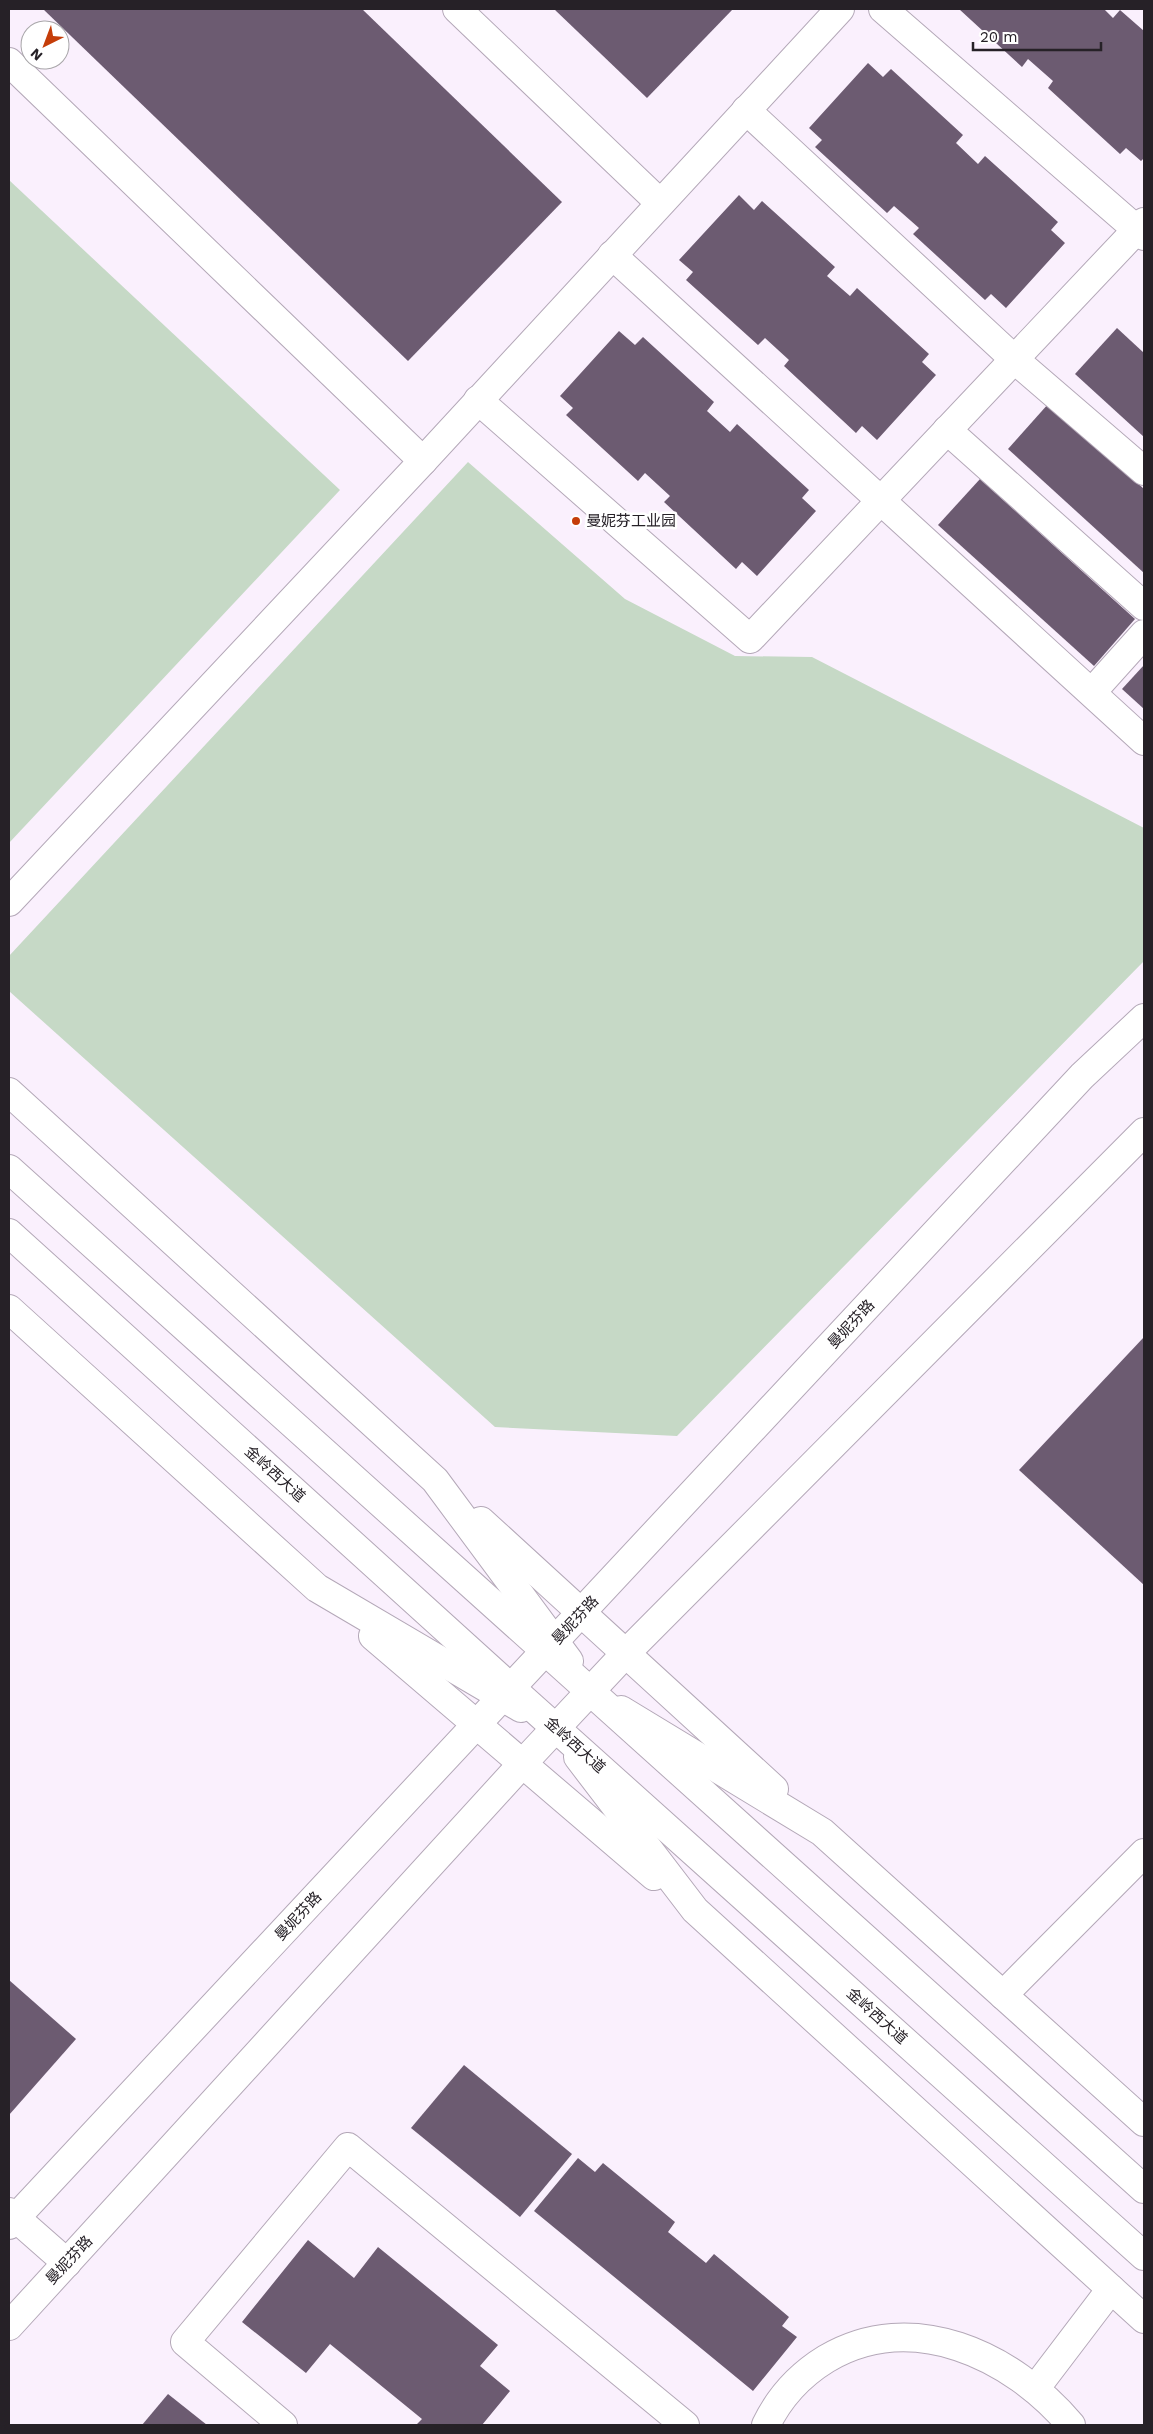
<svg xmlns="http://www.w3.org/2000/svg" width="1153" height="2434" viewBox="0 0 1153 2434" font-family="'Work Sans','Noto Sans SC',sans-serif">
  <rect width="100%" height="100%" fill="#faf0fd"/>
  <g fill="#c6d9c6">
    <path d="M 9,180 L 340,490 L 9,843 Z"/>
    <path d="M 468,462 L 625,599 L 735,656 L 812,657 L 1144,828 L 1144,961 L 677,1436 L 495,1427 L 9,991 L 9,956 Z"/>
  </g>
  <g fill="#6c5b71">
    <path d="M 43,9 L 362,9 L 562,202 L 408,361 Z"/>
    <path d="M 554,9 L 733,9 L 647,98 Z"/>
    <path d="M 959,9 L 1104,9 L 1113,18 L 1120,10 L 1144,31 L 1144,158 L 1141,161 L 1126,148 L 1120,154 L 1048,88 L 1053,81 L 1028,59 L 1022,67 Z"/>
    <path d="M 868,63 L 883,77 L 891,69 L 963,135 L 956,143 L 978,164 L 985,156 L 1058,222 L 1051,230 L 1065,243 L 1006,308 L 991,294 L 985,300 L 913,234 L 919,228 L 894,206 L 887,213 L 815,147 L 822,140 L 809,128 Z"/>
    <path d="M 739,195 L 754,210 L 762,201 L 835,267 L 827,276 L 850,296 L 857,288 L 929,354 L 922,362 L 936,375 L 877,440 L 862,426 L 856,433 L 784,366 L 789,360 L 765,338 L 758,345 L 686,280 L 693,272 L 679,260 Z"/>
    <path d="M 1117,328 L 1144,353 L 1144,437 L 1075,374 Z"/>
    <path d="M 619,331 L 635,345 L 643,337 L 714,402 L 707,411 L 730,432 L 737,424 L 809,490 L 802,498 L 816,511 L 757,576 L 742,562 L 736,569 L 664,502 L 670,496 L 645,473 L 638,481 L 566,415 L 573,408 L 560,396 Z"/>
    <path d="M 1049,403 L 1144,489 L 1144,573 L 1008,449 Z"/>
    <path d="M 980,479 L 1135,619 L 1094,666 L 938,525 Z"/>
    <path d="M 1144,665 L 1144,709 L 1122,689 Z"/>
    <path d="M 1144,1337 L 1144,1585 L 1019,1470 Z"/>
    <path d="M 9,1980 L 76,2039 L 9,2115 Z"/>
    <path d="M 464,2065 L 572,2154 L 520,2217 L 411,2128 Z"/>
    <path d="M 578,2158 L 595,2172 L 603,2163 L 675,2222 L 668,2232 L 706,2263 L 714,2254 L 789,2317 L 782,2326 L 797,2337 L 753,2391 L 534,2211 Z"/>
    <path d="M 308,2240 L 354,2278 L 378,2247 L 498,2345 L 480,2366 L 510,2391 L 482,2425 L 416,2425 L 422,2419 L 330,2344 L 306,2373 L 242,2322 Z"/>
    <path d="M 168,2394 L 207,2425 L 142,2425 Z"/>
  </g>
  <g fill="none" stroke-linecap="round" stroke-linejoin="round">
    <g stroke="#b4a8b8" stroke-width="30">
      <g id="minor">
        <path d="M 457,9 L 660,203"/>
        <path d="M 883,9 L 1144,236"/>
        <path d="M 9,62 L 423,461"/>
        <path d="M 746,110 L 1014,359 L 1144,471"/>
        <path d="M 612,255 L 1144,741"/>
        <path d="M 478,400 L 750,639 L 1144,222"/>
        <path d="M 947,430 L 1144,606"/>
        <path d="M 1092,692 L 1144,634"/>
        <path d="M 9,902 L 423,461 L 840,9"/>
        <path d="M 1003,1995 L 1144,1853"/>
        <path d="M 9,2212 L 67,2263"/>
        <path d="M 1035,2389 L 1111,2289"/>
        <path d="M 283,2425 L 185,2342 L 348,2147 L 685,2425"/>
        <path d="M 766,2425 C 779,2398 800,2375 826,2359 C 912,2308 1012,2355 1071,2425"/>
      </g>
    </g>
    <g stroke="#b4a8b8" stroke-width="30">
      <g id="tertiary">
        <path d="M 9,1092 L 435,1480 L 569,1661"/>
        <path d="M 9,1309 L 317,1588 L 521,1708"/>
        <path d="M 481,1521 L 774,1789"/>
        <path d="M 373,1636 L 654,1876"/>
        <path d="M 621,1710 L 822,1832 L 1144,2122"/>
        <path d="M 578,1757 L 695,1910 L 1144,2319"/>
      </g>
    </g>
    <g stroke="#b4a8b8" stroke-width="30">
      <g id="secondary">
        <path d="M 9,2225 L 1082,1076 L 1144,1018"/>
        <path d="M 9,2326 L 523,1763 L 626,1653 L 1144,1132"/>
      </g>
    </g>
    <g stroke="#b4a8b8" stroke-width="30">
      <g id="primary">
        <path d="M 9,1169 L 1144,2189"/>
        <path d="M 9,1233 L 511,1688 L 1144,2256"/>
      </g>
    </g>
    <use href="#minor" stroke="#fff" stroke-width="28"/>
    <use href="#tertiary" stroke="#fff" stroke-width="28"/>
    <use href="#secondary" stroke="#fff" stroke-width="28"/>
    <use href="#primary" stroke="#fff" stroke-width="28"/>
  </g>
  <circle fill="#c53d09" stroke="#fff" stroke-width="2" cx="576" cy="521" r="5"/>
  <g text-anchor="middle" stroke-width="5" stroke-linejoin="round" paint-order="stroke">
    <g font-size="15" fill="#262127" stroke="#fff" text-anchor="start">
      <text x="586" y="526">曼妮芬工业园</text>
    </g>
    <g font-size="15" fill="#262127" stroke="#fff">
      <text transform="translate(851 1324) rotate(-47)" y="5">曼妮芬路</text>
      <text transform="translate(275 1474) rotate(42)" y="5">金岭西大道</text>
      <text transform="translate(575 1620) rotate(-47)" y="5">曼妮芬路</text>
      <text transform="translate(575 1745) rotate(42)" y="5">金岭西大道</text>
      <text transform="translate(298 1916) rotate(-47)" y="5">曼妮芬路</text>
      <text transform="translate(877 2016) rotate(42)" y="5">金岭西大道</text>
      <text transform="translate(69 2260) rotate(-47)" y="5">曼妮芬路</text>
    </g>
  </g>
  <rect width="1153" height="2434" fill="none" stroke="#262127" stroke-width="20"/>
  <g transform="translate(45 45) rotate(222)"><circle r="24" fill="#ffffff" stroke="#a8a6a9"/>
  <path d="M0-4L9 19L0 12L-9 19Z" fill="#c53d09"/>
  <text y="-8" font-size="14" font-weight="bold" text-anchor="middle" fill="#262127">N</text>
  </g>
  <path d="M973 42v8h128v-8" fill="none" stroke="#262127" stroke-width="2.5"/>
  <text x="980" y="42" font-size="15" fill="#262127" stroke="#ffffff" stroke-width="4" paint-order="stroke">20 m</text>
</svg>
